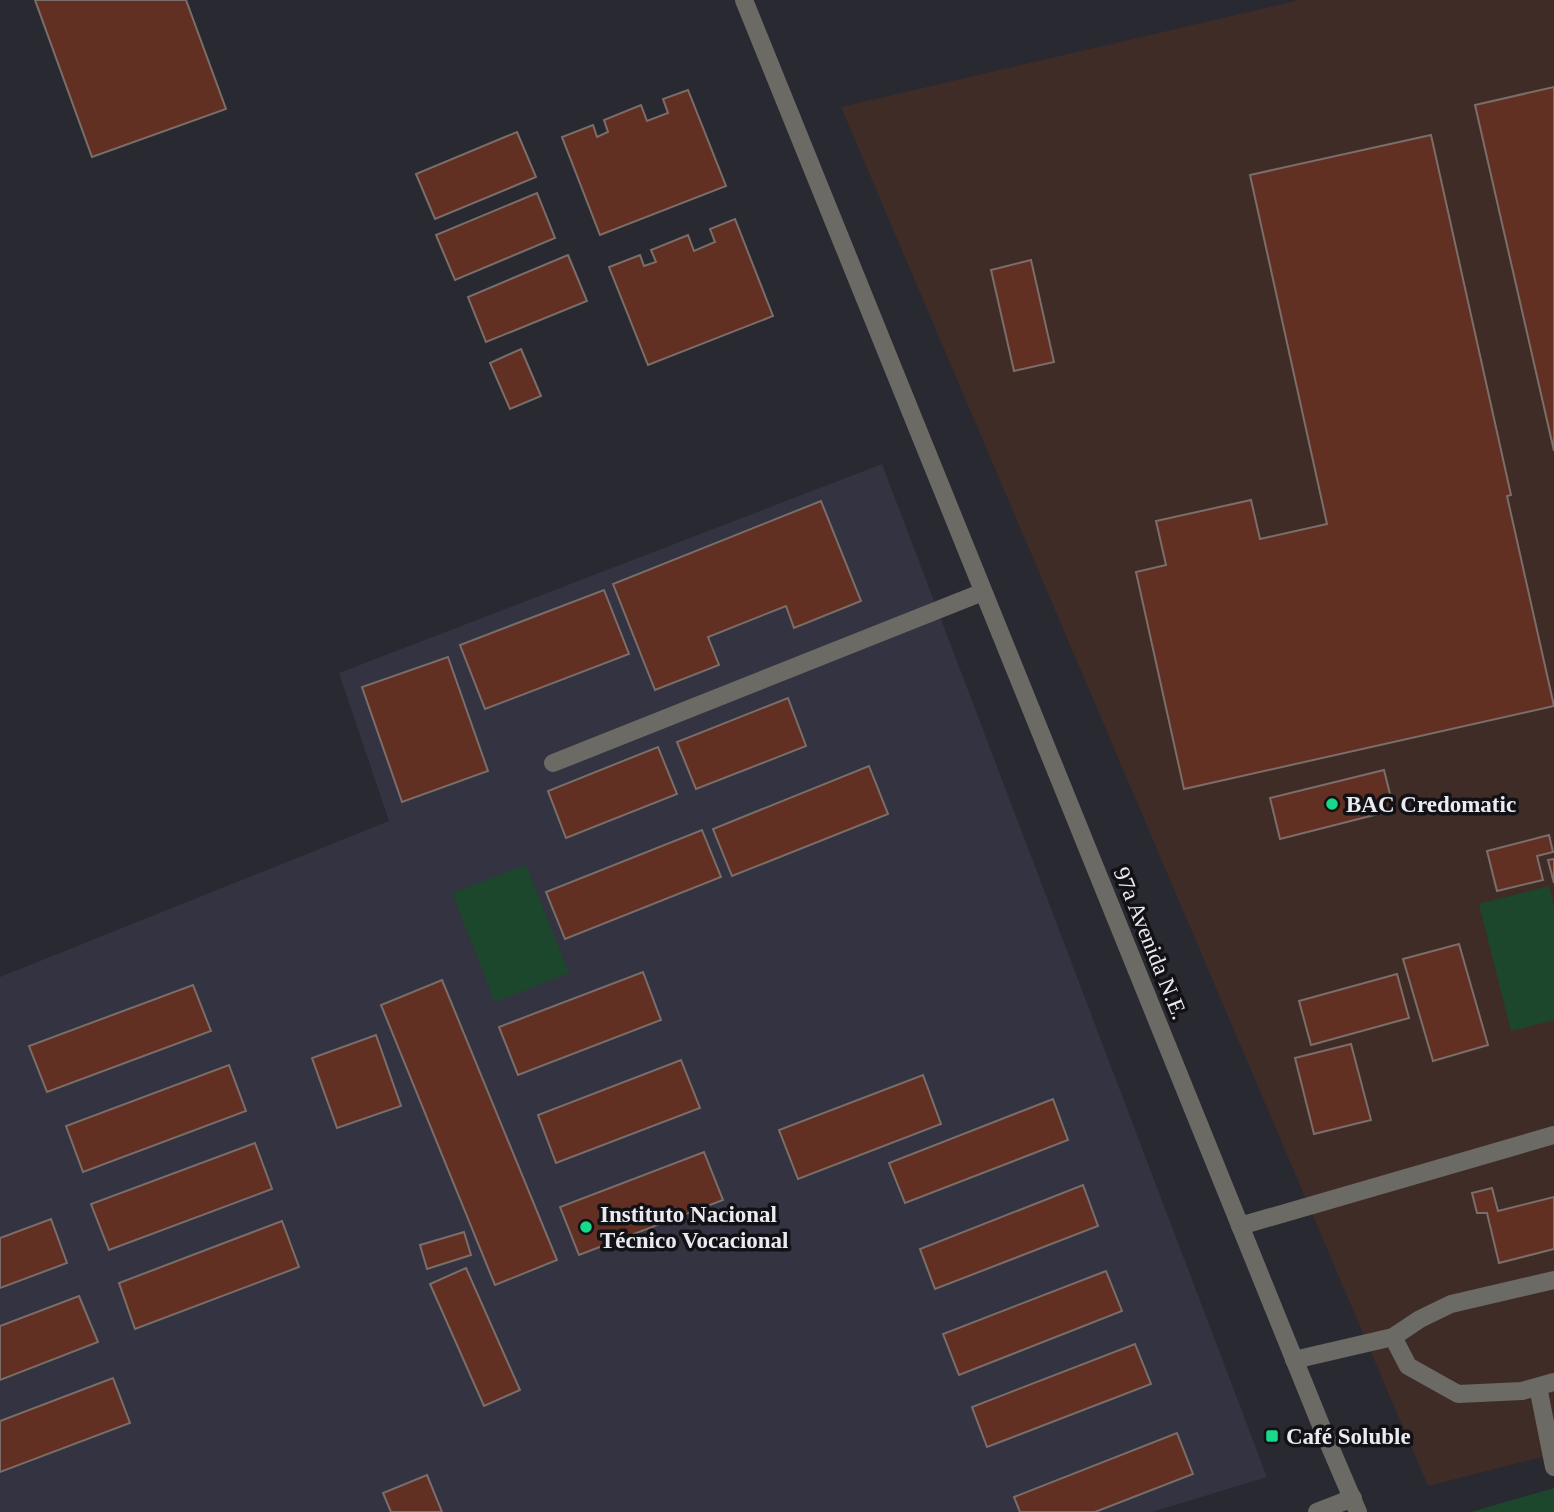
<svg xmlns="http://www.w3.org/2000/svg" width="1554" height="1512" viewBox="0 0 1554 1512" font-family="Georgia,serif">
  <rect width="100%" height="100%" fill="#292932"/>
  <path fill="#3f2c27" d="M 1300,0 L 1554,0 L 1554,1454 L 1428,1486 L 841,107 Z"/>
  <path fill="#333342" d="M 882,464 L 1267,1477 L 1152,1512 L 0,1512 L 0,977 L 389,821 L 339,673 Z"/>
  <g fill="#1d472d">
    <path d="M 526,865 L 569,973 L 495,1002 L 452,893 Z"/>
    <path d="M 1549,886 L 1554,907 L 1554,1020 L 1511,1031 L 1479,904 Z"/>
    <path d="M 1554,1488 L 1554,1512 L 1471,1512 Z"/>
  </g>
  <g fill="#613022" stroke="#7b6e6a" stroke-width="2">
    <path d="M 35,0 L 186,0 L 226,109 L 92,157 Z"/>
    <path d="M 1554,87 L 1554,451 L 1475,105 Z"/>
    <path d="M 688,90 L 726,186 L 600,235 L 562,137 L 593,125 L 597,137 L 608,132 L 604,120 L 641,105 L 647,121 L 668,113 L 663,99 Z"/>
    <path d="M 517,132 L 536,177 L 435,219 L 416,174 Z"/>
    <path d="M 1431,135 L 1511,495 L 1507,496 L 1554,706 L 1184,789 L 1136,572 L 1166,565 L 1156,521 L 1251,500 L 1260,539 L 1327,524 L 1250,175 Z"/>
    <path d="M 537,193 L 555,238 L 455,280 L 436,235 Z"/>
    <path d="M 735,219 L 773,316 L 648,365 L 609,267 L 640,255 L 644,266 L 656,262 L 651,250 L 688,235 L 694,251 L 715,242 L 710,229 Z"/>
    <path d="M 568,255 L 587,301 L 486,342 L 468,297 Z"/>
    <path d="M 1031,260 L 1054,362 L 1014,371 L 991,270 Z"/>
    <path d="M 521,349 L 541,396 L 510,409 L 490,363 Z"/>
    <path d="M 821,501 L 861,601 L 794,628 L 786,606 L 708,637 L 719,665 L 655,690 L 613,584 Z"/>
    <path d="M 604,590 L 629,654 L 485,709 L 460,645 Z"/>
    <path d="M 448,657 L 488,771 L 402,802 L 362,687 Z"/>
    <path d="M 788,698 L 806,746 L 696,789 L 677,742 Z"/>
    <path d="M 658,747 L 677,794 L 566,838 L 548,791 Z"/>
    <path d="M 869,766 L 888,814 L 732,876 L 713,829 Z"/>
    <path d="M 1384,770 L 1394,810 L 1280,839 L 1270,798 Z"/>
    <path d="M 702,830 L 721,877 L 565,939 L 546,892 Z"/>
    <path d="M 1549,835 L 1553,852 L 1537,856 L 1543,880 L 1497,891 L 1487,851 Z"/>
    <path d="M 1554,859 L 1554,883 L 1548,860 Z"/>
    <path d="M 1459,944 L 1488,1045 L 1433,1061 L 1403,959 Z"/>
    <path d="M 643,972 L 661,1020 L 518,1075 L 499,1027 Z"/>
    <path d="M 1397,974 L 1409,1018 L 1311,1045 L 1299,1001 Z"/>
    <path d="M 442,980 L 557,1260 L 495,1285 L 381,1005 Z"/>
    <path d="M 193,985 L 211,1031 L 47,1092 L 29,1046 Z"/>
    <path d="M 376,1035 L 401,1106 L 337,1128 L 312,1058 Z"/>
    <path d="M 1351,1044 L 1371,1120 L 1314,1134 L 1295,1058 Z"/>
    <path d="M 681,1060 L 700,1108 L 556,1163 L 538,1115 Z"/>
    <path d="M 229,1065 L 246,1111 L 83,1172 L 66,1126 Z"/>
    <path d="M 923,1075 L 941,1124 L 798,1179 L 779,1130 Z"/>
    <path d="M 1053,1099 L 1068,1140 L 905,1203 L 889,1163 Z"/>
    <path d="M 255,1143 L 272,1189 L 109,1250 L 91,1204 Z"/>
    <path d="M 704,1152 L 723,1200 L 579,1255 L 560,1207 Z"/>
    <path d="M 1083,1185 L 1098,1226 L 935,1289 L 920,1249 Z"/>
    <path d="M 1492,1188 L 1498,1211 L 1554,1197 L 1554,1249 L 1499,1263 L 1487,1213 L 1477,1213 L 1472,1193 Z"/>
    <path d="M 51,1219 L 67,1263 L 0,1288 L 0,1238 Z"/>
    <path d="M 282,1221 L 299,1267 L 135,1329 L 119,1283 Z"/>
    <path d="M 464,1232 L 471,1255 L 427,1269 L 420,1245 Z"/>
    <path d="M 466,1268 L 520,1390 L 484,1406 L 430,1284 Z"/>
    <path d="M 1106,1271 L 1122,1311 L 959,1375 L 943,1334 Z"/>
    <path d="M 79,1296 L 98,1342 L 0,1380 L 0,1326 Z"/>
    <path d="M 1135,1344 L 1151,1384 L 987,1447 L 972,1407 Z"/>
    <path d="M 113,1378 L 130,1423 L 0,1472 L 0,1421 Z"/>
    <path d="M 1177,1433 L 1193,1474 L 1095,1512 L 1020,1512 L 1014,1497 Z"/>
    <path d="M 427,1475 L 442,1512 L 391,1512 L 383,1493 Z"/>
  </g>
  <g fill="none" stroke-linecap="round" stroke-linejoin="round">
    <g stroke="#6b6a65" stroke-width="18">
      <path d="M 553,763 L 983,592"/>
      <path d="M 1240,1226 L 1554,1135"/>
      <path d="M 1393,1337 L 1408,1366 L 1458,1394 L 1522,1391 L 1554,1382"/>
      <path d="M 1294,1360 L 1393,1337 L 1420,1319 L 1451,1304 L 1554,1280"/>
      <path d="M 1538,1387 L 1554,1467"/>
      <path d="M 1317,1512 L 1353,1498"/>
    </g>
    <path stroke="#6b6a65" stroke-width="18" d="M 744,0 L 1322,1428 L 1358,1512"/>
  </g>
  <g fill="#17d989" stroke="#121216" stroke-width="2.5">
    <circle cx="1332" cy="804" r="7"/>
    <circle cx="586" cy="1227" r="7"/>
    <rect x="1265" y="1429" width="14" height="14" rx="3.5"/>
  </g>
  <g text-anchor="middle" stroke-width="7" stroke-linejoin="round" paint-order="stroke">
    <g font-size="23" font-weight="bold" fill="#eaeaf1" stroke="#121216" text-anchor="start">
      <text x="1346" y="812">BAC Credomatic</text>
      <text x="600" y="1222">Instituto Nacional<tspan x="600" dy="26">Técnico Vocacional</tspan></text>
      <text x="1286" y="1444">Café Soluble</text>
    </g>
    <g font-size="23" fill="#eaeaf1" stroke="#121216">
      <text transform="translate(1151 943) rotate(68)" y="8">97a Avenida N.E.</text>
    </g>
  </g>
</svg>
